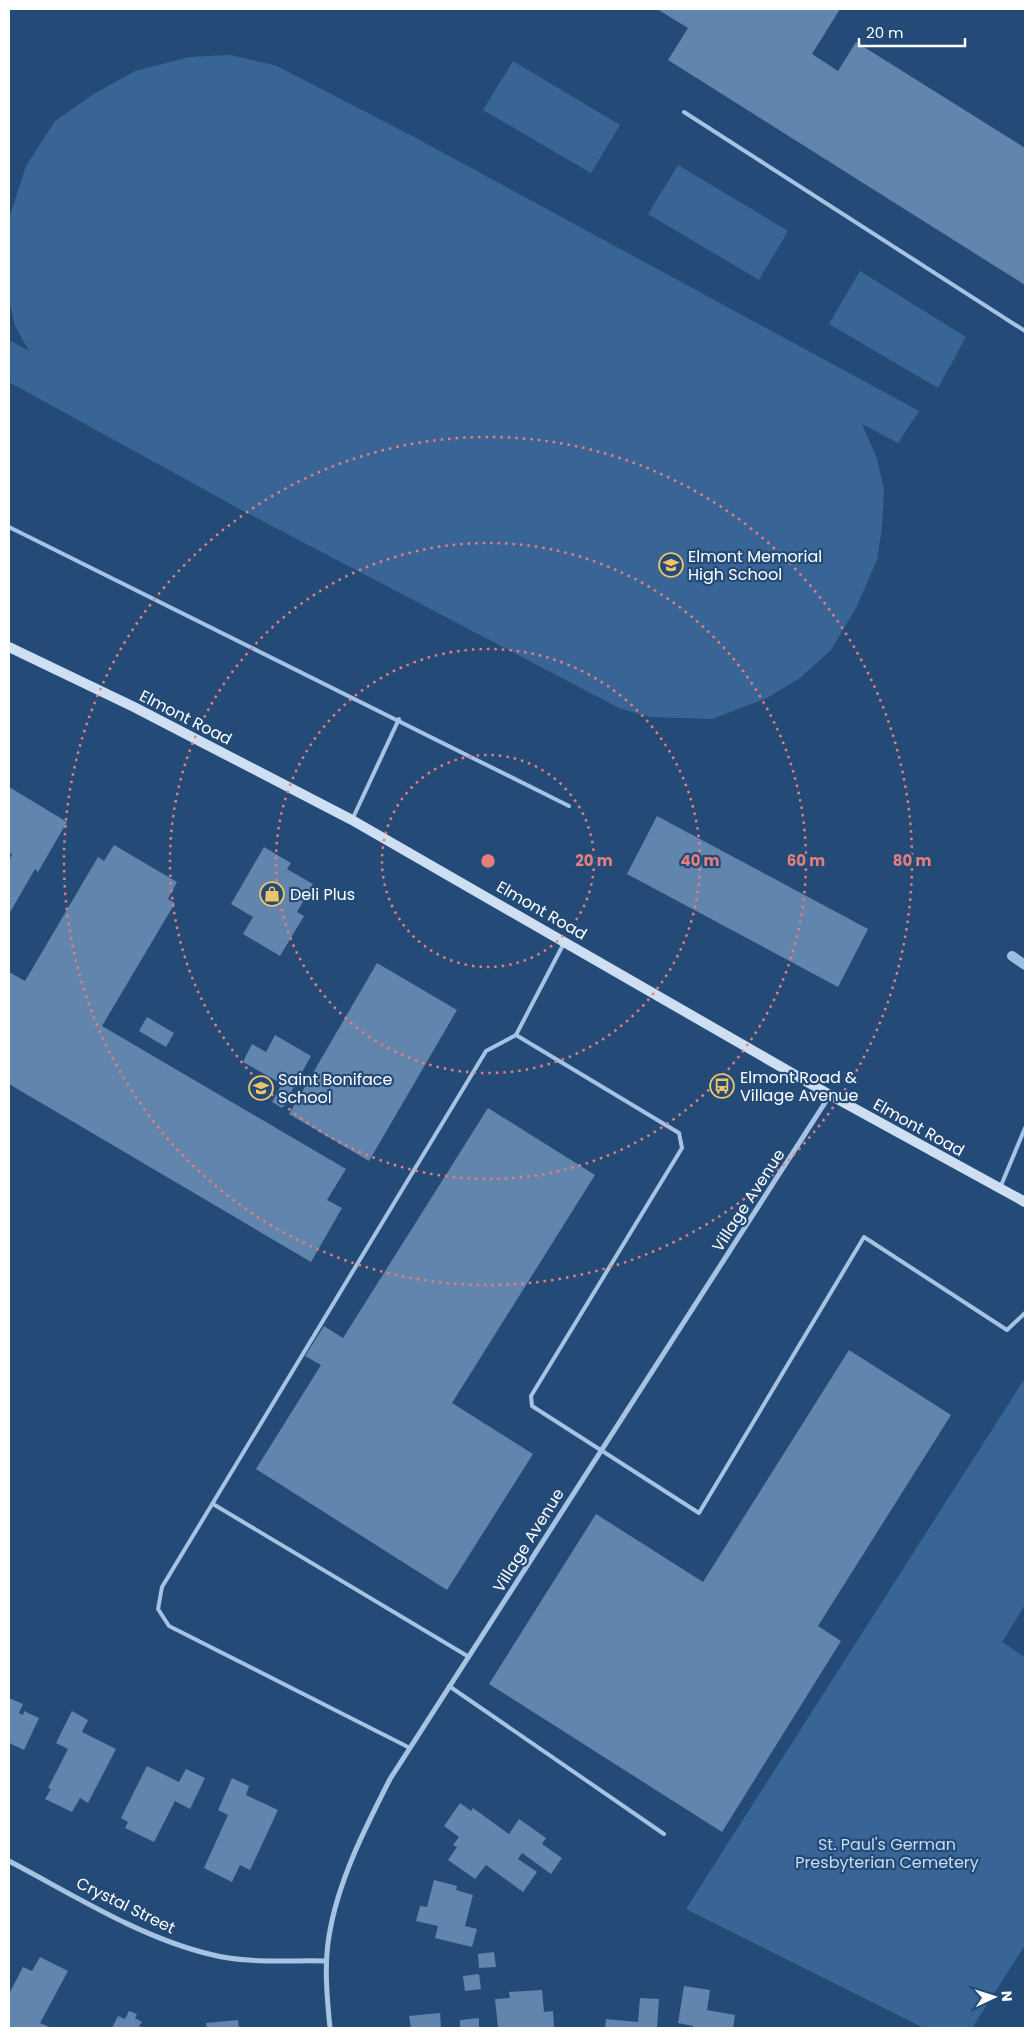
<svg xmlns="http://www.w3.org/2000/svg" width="1034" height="2037" viewBox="0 0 1034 2037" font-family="Poppins,sans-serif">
  <rect width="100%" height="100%" fill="#244b77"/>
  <g fill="#386595">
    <path d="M 230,55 L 277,66 L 414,137 L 919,411 L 898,443 L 862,424 L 876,456 L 884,489 L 882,527 L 877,560 L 856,608 L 831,650 L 800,678 L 767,698 L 712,719 L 651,717 L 621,709 L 236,507 L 9,382 L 9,340 L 29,351 L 15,326 L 9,299 L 10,216 L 26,166 L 55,121 L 94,94 L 135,71 L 189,57 Z"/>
    <path d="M 513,61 L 620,125 L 591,173 L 483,110 Z"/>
    <path d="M 678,165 L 788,231 L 759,280 L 648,214 Z"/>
    <path d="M 860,271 L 966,337 L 938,388 L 829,324 Z"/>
    <path d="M 1025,1378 L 1025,1605 L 1002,1642 L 1025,1657 L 1025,1945 L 972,2028 L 924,2028 L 686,1909 Z"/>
  </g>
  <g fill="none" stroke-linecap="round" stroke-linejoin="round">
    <path stroke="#9abee4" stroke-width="10" d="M 1012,956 L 1025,965"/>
  </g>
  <g fill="#6185ac">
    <path d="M 657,9 L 840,9 L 812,54 L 838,71 L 856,42 L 1025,148 L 1025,285 L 668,60 L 688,28 Z"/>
    <path d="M 9,787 L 67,822 L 38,872 L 35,869 L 9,914 L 9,861 L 12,854 L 9,852 Z"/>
    <path d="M 657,816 L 868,929 L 838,987 L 627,874 Z"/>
    <path d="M 114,845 L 177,882 L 168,899 L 175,903 L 102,1026 L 346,1169 L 327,1200 L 342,1208 L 311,1262 L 9,1084 L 9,972 L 25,981 L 98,857 L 104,861 Z"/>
    <path d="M 264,847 L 291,863 L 287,869 L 313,884 L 297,912 L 304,916 L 280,956 L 243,934 L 253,917 L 231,904 Z"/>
    <path d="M 377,963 L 457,1010 L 369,1161 L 289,1114 Z"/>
    <path d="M 147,1017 L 174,1033 L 166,1047 L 139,1031 Z"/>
    <path d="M 275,1035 L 311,1056 L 282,1108 L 272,1102 L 282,1084 L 243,1062 L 252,1044 L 266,1052 Z"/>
    <path d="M 488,1108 L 595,1175 L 452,1403 L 533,1454 L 447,1590 L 256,1469 L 321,1365 L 305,1356 L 324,1326 L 343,1338 Z"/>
    <path d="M 849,1350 L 951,1415 L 818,1626 L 841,1641 L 722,1832 L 489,1684 L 596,1514 L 703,1582 Z"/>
    <path d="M 9,1698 L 23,1704 L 19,1713 L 23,1715 L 24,1711 L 39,1718 L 24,1750 L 9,1743 Z"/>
    <path d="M 72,1711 L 88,1720 L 82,1732 L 116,1749 L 88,1803 L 80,1798 L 72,1812 L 45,1799 L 51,1789 L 48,1788 L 68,1749 L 56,1743 Z"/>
    <path d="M 147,1766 L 179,1782 L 186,1769 L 205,1778 L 190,1809 L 175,1801 L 154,1842 L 125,1828 L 128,1822 L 121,1818 Z"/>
    <path d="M 232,1778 L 249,1786 L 246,1795 L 278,1810 L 250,1870 L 240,1865 L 232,1882 L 204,1868 L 228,1815 L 218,1810 Z"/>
    <path d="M 460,1803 L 471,1811 L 473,1808 L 509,1834 L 519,1819 L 546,1838 L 542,1844 L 562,1858 L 551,1874 L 522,1853 L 518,1859 L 537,1872 L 523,1892 L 486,1865 L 475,1879 L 448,1860 L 457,1847 L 453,1845 L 459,1837 L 444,1826 Z"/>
    <path d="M 434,1880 L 457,1886 L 456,1890 L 473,1895 L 465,1926 L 477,1929 L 472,1947 L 435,1938 L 438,1926 L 416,1921 L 420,1906 L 427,1907 Z"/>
    <path d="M 494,1952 L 496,1967 L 479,1968 L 478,1954 Z"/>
    <path d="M 40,1957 L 68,1971 L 40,2023 L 52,2028 L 12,2028 L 9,2026 L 9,1994 L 23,1967 L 32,1971 Z"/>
    <path d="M 479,1974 L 481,1989 L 465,1991 L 463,1976 Z"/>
    <path d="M 684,1986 L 710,1990 L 707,2010 L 735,2015 L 733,2028 L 693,2028 L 693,2026 L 678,2023 Z"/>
    <path d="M 542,1990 L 544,2012 L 553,2011 L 554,2028 L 498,2028 L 495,1999 L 510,1998 L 509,1992 Z"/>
    <path d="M 640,1998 L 659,1999 L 657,2028 L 605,2028 L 606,2019 L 638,2022 Z"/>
    <path d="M 129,2011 L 137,2014 L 135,2018 L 142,2022 L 139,2026 L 143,2028 L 112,2028 L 118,2016 L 125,2019 Z"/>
    <path d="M 440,2013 L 441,2028 L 411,2028 L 409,2016 Z"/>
    <path d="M 479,2018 L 479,2028 L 460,2028 L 460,2020 Z"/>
    <path d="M 238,2020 L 239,2028 L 207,2028 L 206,2023 Z"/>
  </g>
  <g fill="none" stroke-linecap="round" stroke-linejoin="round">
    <g stroke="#a6c3e3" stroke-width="4">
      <path d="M 684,112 L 1025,331"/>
      <path d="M 9,527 L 569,806"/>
      <path d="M 352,820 L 399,719"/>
      <path d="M 564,943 L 516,1035 L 679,1133 L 682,1148 L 531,1396 L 532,1406 L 699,1513 L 864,1237 L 1007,1330 L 1025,1313"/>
      <path d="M 1000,1188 L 1025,1128"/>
      <path d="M 213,1504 L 469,1657"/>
      <path d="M 449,1686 L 664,1834"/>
      <path d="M 410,1748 L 169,1626 L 158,1609 L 162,1587 L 486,1051 L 516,1035"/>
    </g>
    <g stroke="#a6c3e3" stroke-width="5">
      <path d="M 9,1861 C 72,1894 139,1937 209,1954 C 246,1964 288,1960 326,1961"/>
      <path d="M 330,2028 C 327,1998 324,1966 329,1936 C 338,1881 365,1828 390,1779 L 830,1095"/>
    </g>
    <path stroke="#cedff3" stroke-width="10" d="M 9,647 L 134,707 L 352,820 L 830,1095 L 1025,1202"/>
  </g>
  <g fill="none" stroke="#e67e7e" stroke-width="2.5" stroke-dasharray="2.5 5">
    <circle cx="488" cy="861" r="106"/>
    <circle cx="488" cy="861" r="212"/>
    <circle cx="488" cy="861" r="318"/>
    <circle cx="488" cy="861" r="424"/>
  </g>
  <defs>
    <g id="school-ring" transform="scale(1.25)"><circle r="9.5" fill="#244b77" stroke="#edc46a" stroke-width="1.5"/><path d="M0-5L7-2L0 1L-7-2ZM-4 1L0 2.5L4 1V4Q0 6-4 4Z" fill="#edc46a"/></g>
    <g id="shop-ring" transform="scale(1.25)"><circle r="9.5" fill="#244b77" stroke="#edc46a" stroke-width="1.5"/><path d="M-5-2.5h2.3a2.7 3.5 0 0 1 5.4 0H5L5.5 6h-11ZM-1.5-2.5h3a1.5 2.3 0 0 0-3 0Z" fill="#edc46a"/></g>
    <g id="bus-ring" transform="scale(1.25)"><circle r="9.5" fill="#244b77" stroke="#edc46a" stroke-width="1.5"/><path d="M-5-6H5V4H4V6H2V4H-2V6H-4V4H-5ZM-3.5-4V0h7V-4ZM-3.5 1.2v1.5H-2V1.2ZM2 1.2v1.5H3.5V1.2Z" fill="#edc46a"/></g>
  </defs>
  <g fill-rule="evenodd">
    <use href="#school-ring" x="671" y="565"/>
    <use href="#shop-ring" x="272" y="894"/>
    <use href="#bus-ring" x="722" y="1086"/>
    <use href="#school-ring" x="261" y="1088"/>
  </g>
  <g text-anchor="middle" stroke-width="4.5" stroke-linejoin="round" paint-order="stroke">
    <g font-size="16" fill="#fff" stroke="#244b77" text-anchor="start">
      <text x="688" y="562">Elmont Memorial<tspan x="688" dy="18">High School</tspan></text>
      <text x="290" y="900">Deli Plus</text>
      <text x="740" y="1083">Elmont Road &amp;<tspan x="740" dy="18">Village Avenue</tspan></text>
      <text x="278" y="1085">Saint Boniface<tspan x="278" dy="18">School</tspan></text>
    </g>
    <g font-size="16" fill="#fff" stroke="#244b77">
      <text transform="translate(186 717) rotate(27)" y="6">Elmont Road</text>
      <text transform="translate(542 910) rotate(30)" y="6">Elmont Road</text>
      <text transform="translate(919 1127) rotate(29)" y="6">Elmont Road</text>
      <text transform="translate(748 1200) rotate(-57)" y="6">Village Avenue</text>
      <text transform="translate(528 1540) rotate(-58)" y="6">Village Avenue</text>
      <text transform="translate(126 1905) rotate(26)" y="6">Crystal Street</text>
    </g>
    <g font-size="16" fill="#c8dcf3" stroke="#244b77">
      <text x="887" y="1850">St. Paul's German<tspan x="887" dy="18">Presbyterian Cemetery</tspan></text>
    </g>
  </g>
  <circle cx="488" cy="861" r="8" fill="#e67e7e" stroke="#244b77" stroke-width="2.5"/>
  <g font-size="15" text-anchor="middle" font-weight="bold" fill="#e67e7e" stroke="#244b77" stroke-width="4.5" stroke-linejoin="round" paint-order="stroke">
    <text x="594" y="866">20 m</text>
    <text x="700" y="866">40 m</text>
    <text x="806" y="866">60 m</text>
    <text x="912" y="866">80 m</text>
  </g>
  <rect width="1034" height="2037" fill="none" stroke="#ffffff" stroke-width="20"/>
  <g transform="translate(994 1997) rotate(86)" stroke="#244b77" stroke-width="4" paint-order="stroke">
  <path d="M0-4L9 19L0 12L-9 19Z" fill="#ffffff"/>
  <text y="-8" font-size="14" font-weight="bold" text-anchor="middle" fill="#ffffff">N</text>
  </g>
  <path d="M859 38v8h106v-8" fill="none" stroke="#ffffff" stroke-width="2.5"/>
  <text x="866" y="38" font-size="15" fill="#ffffff" stroke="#244b77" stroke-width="4" paint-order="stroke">20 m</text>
</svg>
